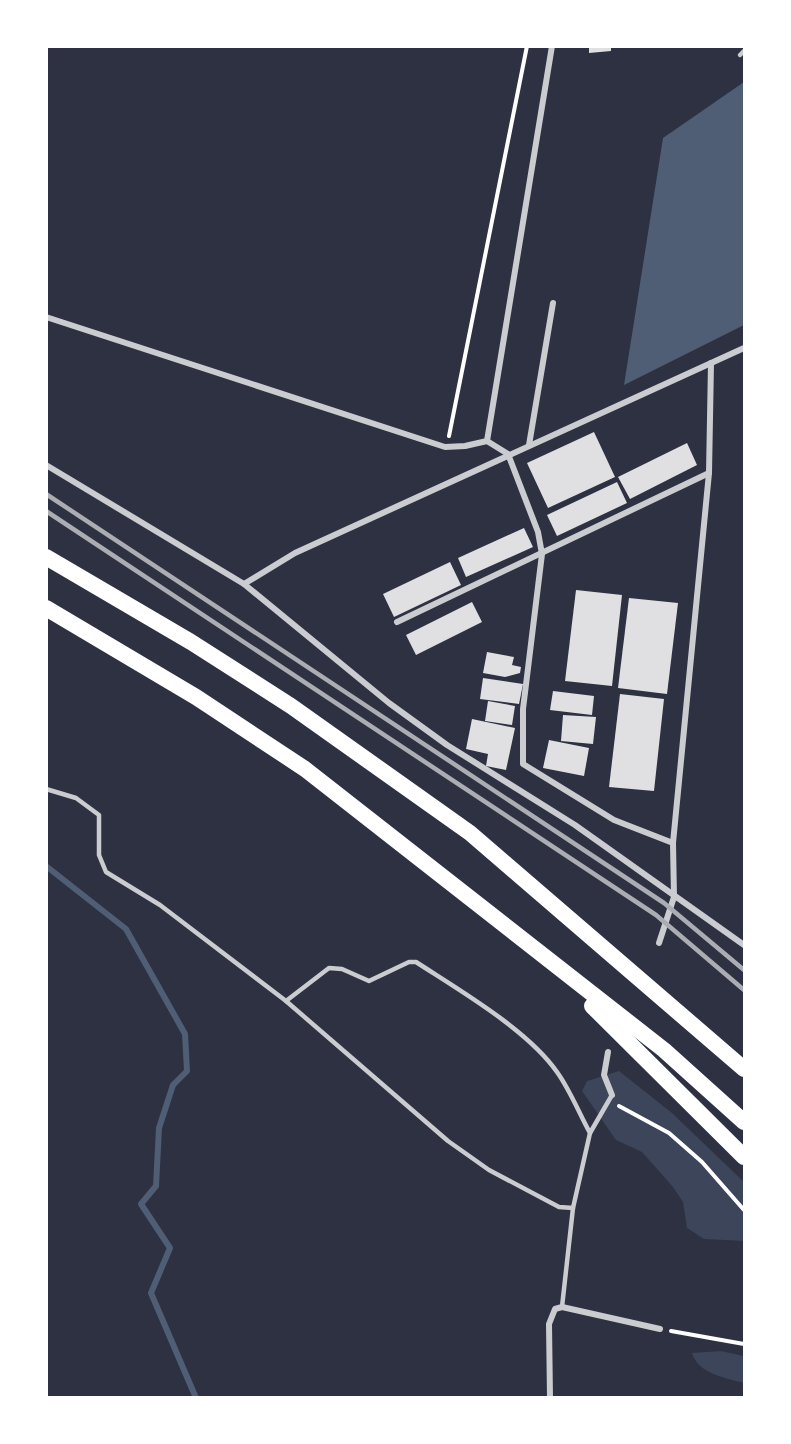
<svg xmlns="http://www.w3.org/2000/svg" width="791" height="1444" viewBox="0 0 791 1444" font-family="'Public Sans',sans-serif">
  <rect width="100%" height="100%" fill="#2d3142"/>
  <g fill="#3c4559">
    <path d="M 619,1071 L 672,1113 L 744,1182 L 744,1241 L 704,1239 L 687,1228 L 683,1202 L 673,1187 L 642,1152 L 616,1140 L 582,1091 L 587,1081 Z"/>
    <path d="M 721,1351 L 744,1356 L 744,1383 C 726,1378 698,1374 692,1353 Z"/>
  </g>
  <path fill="#4f5d75" d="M 744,82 L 744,325 L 624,385 L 663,138 Z"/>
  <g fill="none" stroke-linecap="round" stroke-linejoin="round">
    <path stroke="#4f5d75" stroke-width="6" d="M 46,866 L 126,929 L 185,1034 L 187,1071 L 173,1085 L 159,1128 L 156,1186 L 141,1204 L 170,1248 L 151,1293 L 196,1398"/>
  </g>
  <g fill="#e0e0e3">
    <path d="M 589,46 L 611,46 L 611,51 L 589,53 Z"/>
    <path d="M 594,432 L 615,477 L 548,508 L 527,463 Z"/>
    <path d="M 687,443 L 697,465 L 630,499 L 618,477 Z"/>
    <path d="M 617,482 L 627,503 L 557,536 L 547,515 Z"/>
    <path d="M 524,528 L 533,547 L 466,577 L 458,558 Z"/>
    <path d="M 450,562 L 461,585 L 394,617 L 383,594 Z"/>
    <path d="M 576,590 L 622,595 L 612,686 L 565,681 Z"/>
    <path d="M 629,598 L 678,603 L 667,694 L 618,688 Z"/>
    <path d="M 472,602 L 482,622 L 416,655 L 406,635 Z"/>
    <path d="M 487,652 L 514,657 L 512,665 L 521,667 L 520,673 L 505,677 L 483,673 Z"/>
    <path d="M 483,678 L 523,684 L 519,704 L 480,699 Z"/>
    <path d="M 553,691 L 594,696 L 592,715 L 550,710 Z"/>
    <path d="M 620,694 L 664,699 L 654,791 L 609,787 Z"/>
    <path d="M 488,701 L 515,706 L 512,725 L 485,721 Z"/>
    <path d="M 563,715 L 596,717 L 593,744 L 561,741 Z"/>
    <path d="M 472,719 L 515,728 L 506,770 L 486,766 L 488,754 L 466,749 Z"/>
    <path d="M 549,740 L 589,748 L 584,776 L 543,768 Z"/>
  </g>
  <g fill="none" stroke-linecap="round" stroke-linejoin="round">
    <g stroke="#fff" stroke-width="4">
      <path d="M 449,436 L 527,46"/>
      <path d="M 619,1106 L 669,1133 L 702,1162 L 744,1210"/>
      <path d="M 671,1331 L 744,1344"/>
    </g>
    <g stroke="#caccd0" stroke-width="4.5">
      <path d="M 740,55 L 744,51"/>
      <path d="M 46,789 L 76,798 L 99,815 L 99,855 L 106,872 L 160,905 L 286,1001 L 448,1141 L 489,1170 L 559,1207 L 573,1208 L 590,1133 L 612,1095"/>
      <path d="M 286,1001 L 329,968 L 342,969 L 369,981 L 409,962 L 416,962 C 459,990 528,1030 557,1072 C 570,1090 579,1113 590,1133"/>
      <path d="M 562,1307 L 573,1208"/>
    </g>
    <g stroke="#caccd0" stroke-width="6">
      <path d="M 46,317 L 445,447 L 465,446 L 487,441 L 552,46"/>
      <path d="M 487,441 L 508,454 L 538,532 L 542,554 L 523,709 L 523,764 L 614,820 L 673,843 L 674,897 L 659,943"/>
      <path d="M 529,445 L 553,303"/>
      <path d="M 46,465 L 244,584 L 295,553 L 744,348"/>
      <path d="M 244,584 L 389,703 L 447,745 L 575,825 L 744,945"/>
      <path d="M 397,622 L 709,473"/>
      <path d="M 673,843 L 709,473 L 711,363"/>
      <path d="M 608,1052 L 604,1075 L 612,1095"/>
      <path d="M 550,1398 L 549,1324 L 555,1309 L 562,1307 L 660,1329"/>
    </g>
    <g stroke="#fff" stroke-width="16">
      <path d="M 46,557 L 191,642 L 291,706 L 470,833 L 744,1069"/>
      <path d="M 46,608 L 196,697 L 305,769 L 664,1050 L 744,1122"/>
      <path d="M 592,1006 L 744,1157"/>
    </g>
    <g stroke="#abadb3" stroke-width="4.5">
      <path d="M 46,494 L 664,903 L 744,970"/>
      <path d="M 46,511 L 656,915 L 744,990"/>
    </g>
  </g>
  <rect width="791" height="1444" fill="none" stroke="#ffffff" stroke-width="96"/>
</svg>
